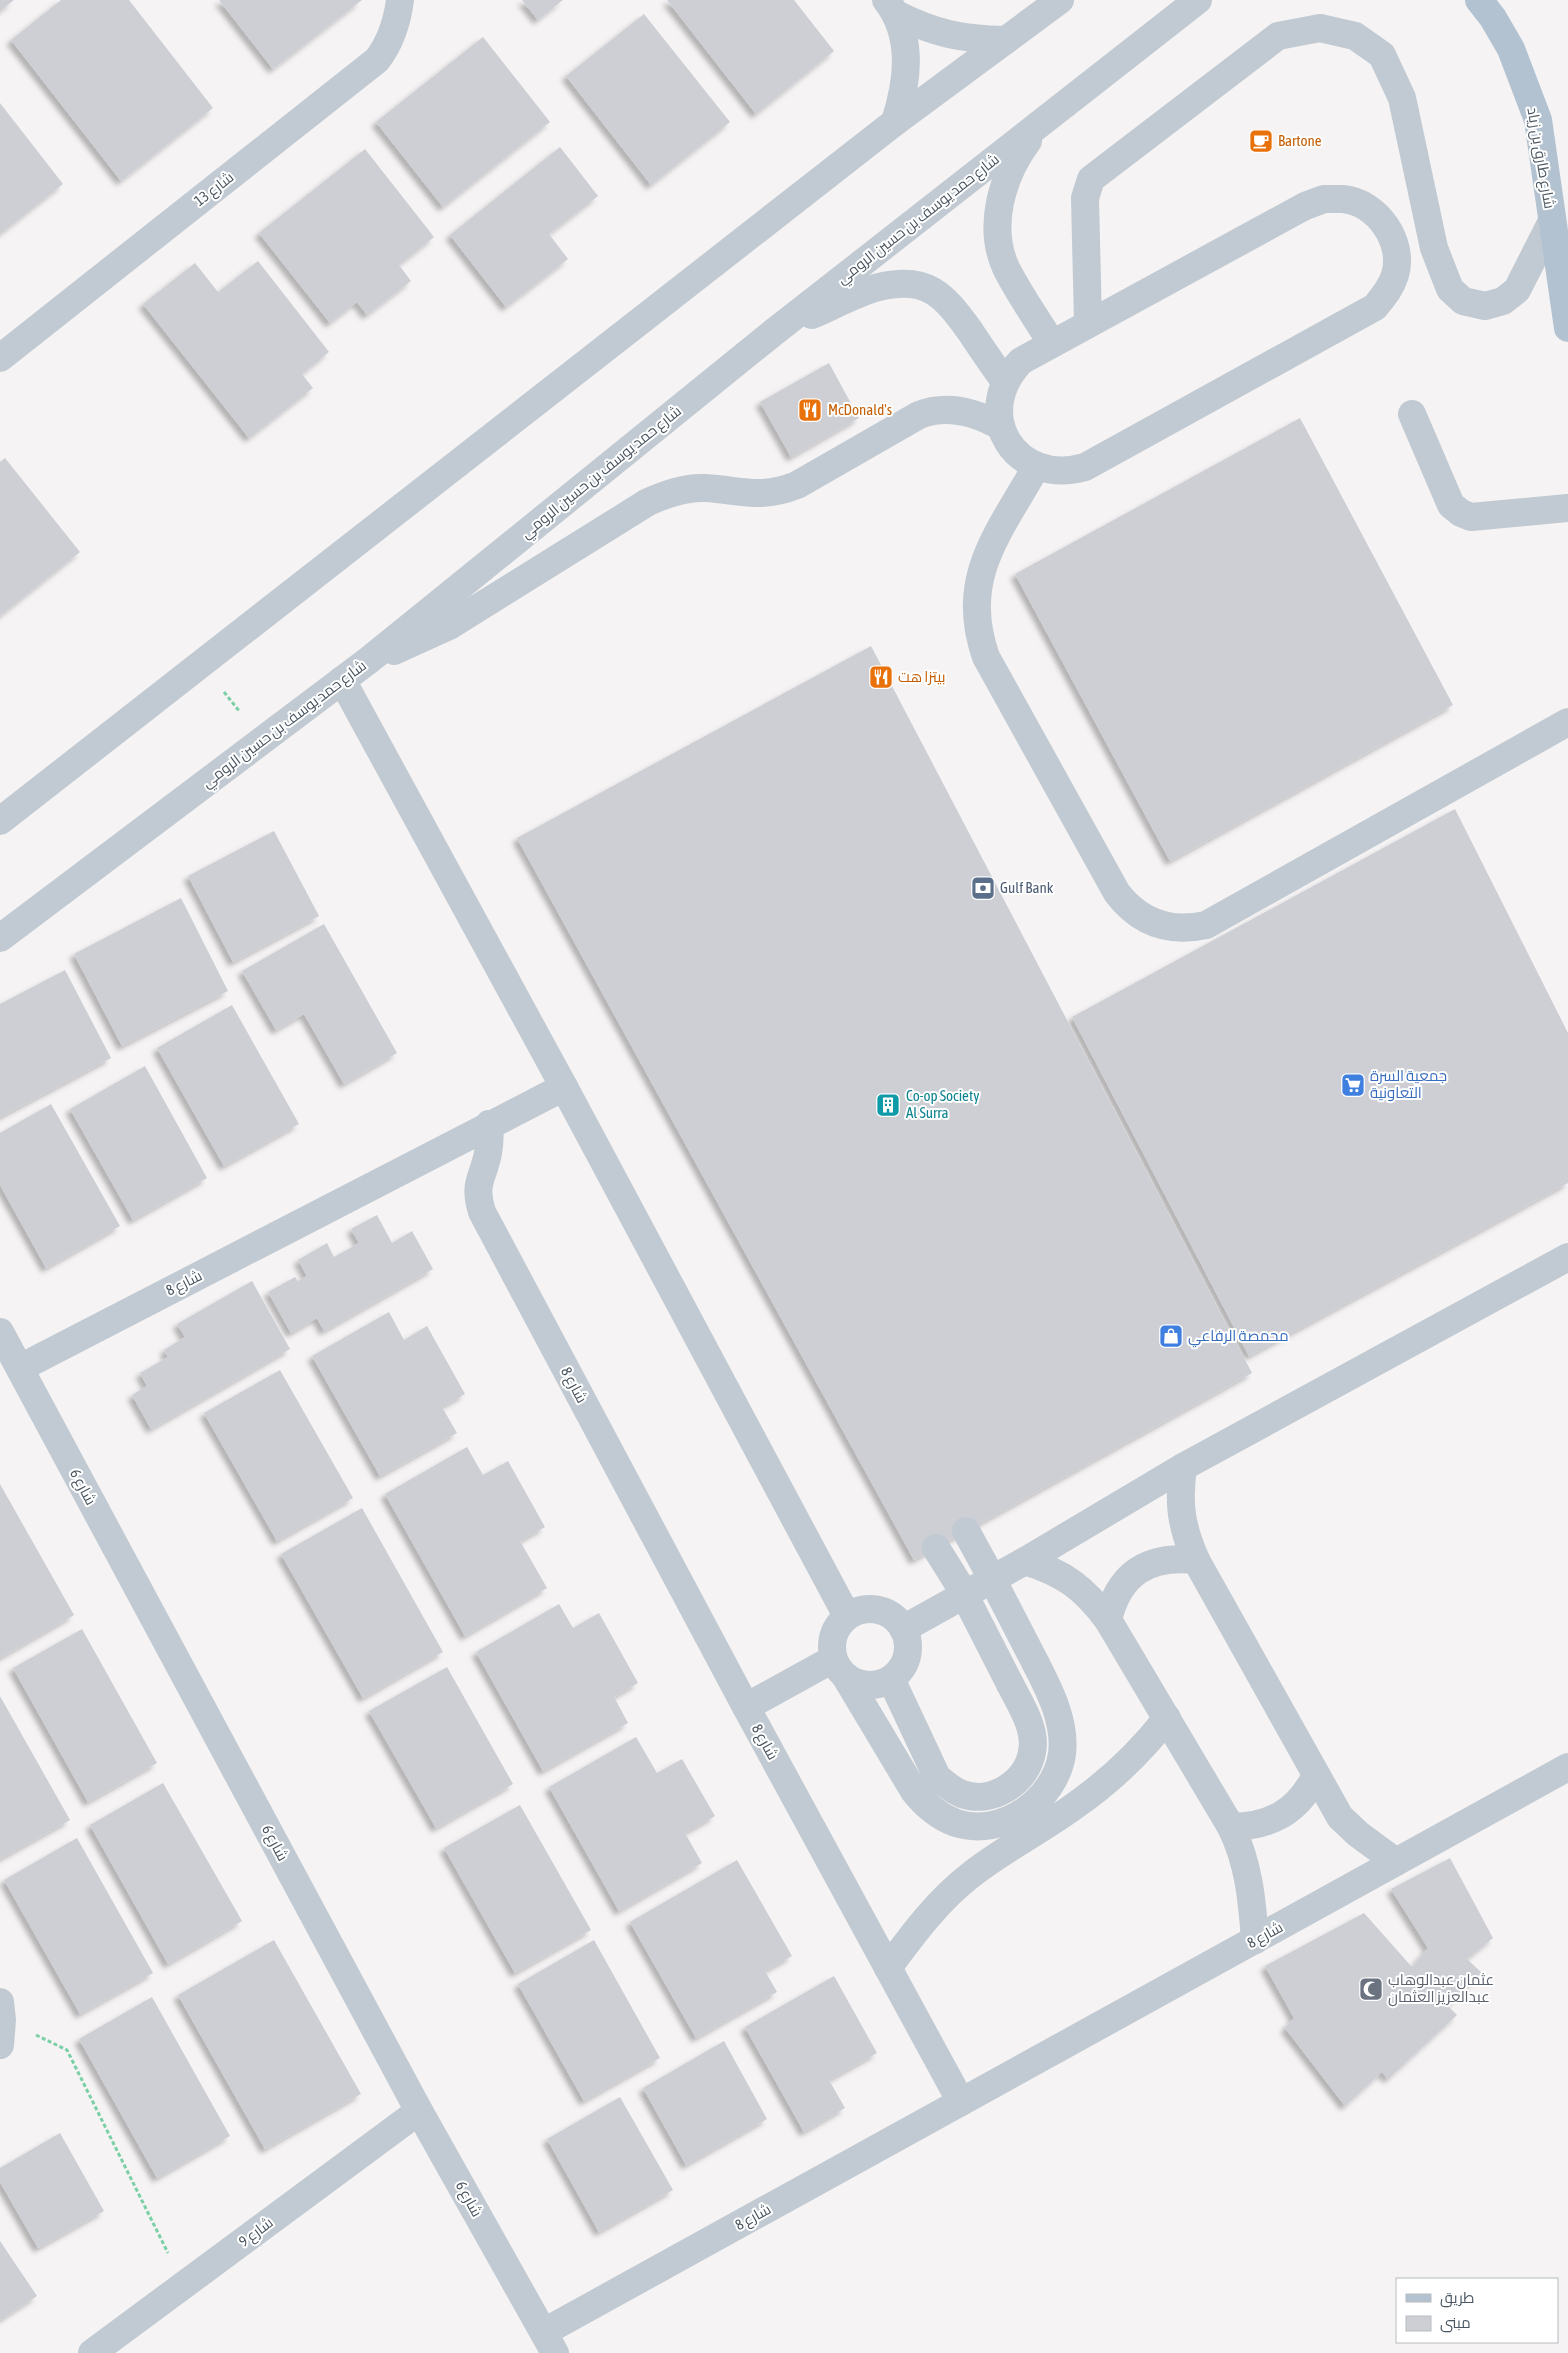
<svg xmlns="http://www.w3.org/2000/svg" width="1568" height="2353" viewBox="0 0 1568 2353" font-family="'Asap Condensed',Cairo,sans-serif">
  <defs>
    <filter id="shadow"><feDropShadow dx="-4.5" dy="4.5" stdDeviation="2.5" flood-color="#0004"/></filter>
  </defs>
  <rect width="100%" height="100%" fill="#f5f3f3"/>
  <g fill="#cdcfd5" filter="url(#shadow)">
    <path d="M 0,0 L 14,0 L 0,11 Z"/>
    <path d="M 61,0 L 129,0 L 213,108 L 121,181 L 11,40 Z"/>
    <path d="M 219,0 L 362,0 L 273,69 Z"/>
    <path d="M 522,0 L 563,0 L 538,20 Z"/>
    <path d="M 667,0 L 794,0 L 834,51 L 756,114 Z"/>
    <path d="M 644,14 L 730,122 L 651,185 L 566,76 Z"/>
    <path d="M 483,37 L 550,122 L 443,207 L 376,122 Z"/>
    <path d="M 0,103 L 63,184 L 0,234 Z"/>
    <path d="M 560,147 L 598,196 L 549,234 L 568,259 L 506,307 L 450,235 Z"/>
    <path d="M 365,149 L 434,237 L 399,265 L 411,281 L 367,315 L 357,302 L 330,323 L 259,233 Z"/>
    <path d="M 258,261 L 329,352 L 302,374 L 313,388 L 249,438 L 143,304 L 195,263 L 218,292 Z"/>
    <path d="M 829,363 L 859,418 L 791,457 L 760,402 Z"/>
    <path d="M 1300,418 L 1453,705 L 1170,861 L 1015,574 Z"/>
    <path d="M 5,458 L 80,552 L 0,616 L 0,462 Z"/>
    <path d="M 871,646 L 1252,1373 L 914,1560 L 517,838 Z"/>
    <path d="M 1455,809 L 1568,1033 L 1568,1183 L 1249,1356 L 1072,1017 Z"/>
    <path d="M 274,831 L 319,916 L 233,962 L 188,876 Z"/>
    <path d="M 181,898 L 228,991 L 122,1046 L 74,954 Z"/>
    <path d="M 324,924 L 397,1053 L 344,1084 L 304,1014 L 276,1030 L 242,971 Z"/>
    <path d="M 65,970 L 111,1058 L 0,1117 L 0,1004 Z"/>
    <path d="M 232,1005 L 299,1124 L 224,1166 L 157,1048 Z"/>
    <path d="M 145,1066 L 207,1178 L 133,1220 L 70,1109 Z"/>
    <path d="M 51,1104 L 120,1226 L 46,1268 L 0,1185 L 0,1133 Z"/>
    <path d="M 377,1215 L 392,1243 L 412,1231 L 433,1269 L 324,1331 L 317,1318 L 291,1333 L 268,1292 L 295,1277 L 298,1281 L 307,1276 L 298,1260 L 327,1243 L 334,1257 L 359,1243 L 351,1229 Z"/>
    <path d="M 252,1281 L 290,1349 L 151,1429 L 132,1395 L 147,1386 L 140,1373 L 168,1357 L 164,1350 L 185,1337 L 177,1324 Z"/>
    <path d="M 389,1312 L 404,1340 L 427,1326 L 465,1394 L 442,1407 L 457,1433 L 380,1476 L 312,1356 Z"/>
    <path d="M 280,1370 L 353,1498 L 277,1541 L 204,1413 Z"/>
    <path d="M 467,1447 L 483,1475 L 508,1461 L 545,1527 L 520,1541 L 547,1588 L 465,1636 L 385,1494 Z"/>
    <path d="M 0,1484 L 74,1615 L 0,1658 Z"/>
    <path d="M 362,1508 L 443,1652 L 363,1698 L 281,1554 Z"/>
    <path d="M 559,1604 L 573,1628 L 599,1613 L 638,1683 L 614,1697 L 628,1723 L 543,1771 L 476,1652 Z"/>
    <path d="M 82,1629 L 157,1763 L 88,1802 L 13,1668 Z"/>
    <path d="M 447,1667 L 513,1784 L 436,1828 L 369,1711 Z"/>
    <path d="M 0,1696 L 70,1820 L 0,1859 Z"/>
    <path d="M 636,1737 L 657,1773 L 682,1759 L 715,1816 L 685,1833 L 702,1863 L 619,1911 L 549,1787 Z"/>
    <path d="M 163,1783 L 242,1921 L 168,1964 L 90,1825 Z"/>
    <path d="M 520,1805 L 591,1930 L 515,1973 L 444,1848 Z"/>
    <path d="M 77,1838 L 153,1973 L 80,2014 L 4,1880 Z"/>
    <path d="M 1450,1858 L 1493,1938 L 1467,1959 L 1482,1973 L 1448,2006 L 1457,2015 L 1388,2079 L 1382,2072 L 1345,2106 L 1285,2028 L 1294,2018 L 1265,1966 L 1364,1913 L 1412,1967 L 1428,1948 L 1391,1889 Z"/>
    <path d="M 737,1860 L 792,1956 L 765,1971 L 777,1992 L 696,2038 L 630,1922 Z"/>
    <path d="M 274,1940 L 361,2094 L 265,2149 L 178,1995 Z"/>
    <path d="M 594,1940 L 660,2058 L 584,2101 L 518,1984 Z"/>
    <path d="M 834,1976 L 877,2053 L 829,2080 L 845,2108 L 804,2132 L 745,2027 Z"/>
    <path d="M 152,1997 L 230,2136 L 157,2178 L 79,2039 Z"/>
    <path d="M 724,2041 L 767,2119 L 686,2165 L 643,2088 Z"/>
    <path d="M 620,2097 L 673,2190 L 599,2232 L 547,2139 Z"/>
    <path d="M 60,2133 L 104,2211 L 38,2248 L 0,2182 L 0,2168 Z"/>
    <path d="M 0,2241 L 37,2296 L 0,2320 Z"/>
  </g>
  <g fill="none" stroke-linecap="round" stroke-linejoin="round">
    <g stroke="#7ad0a6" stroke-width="3" stroke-dasharray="4 2.5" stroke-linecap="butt">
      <path d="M 224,692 L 240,712"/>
      <path d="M 36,2035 L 67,2050 L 168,2253"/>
    </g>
    <g stroke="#c1cad2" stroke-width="28">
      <path d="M 886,0 C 914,36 908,81 895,122"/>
      <path d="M 896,14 C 936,34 961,39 1006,40"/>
      <path d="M 1028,141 C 1002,176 987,226 1006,268 C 1019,294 1037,319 1052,344"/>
      <path d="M 1324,199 C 1330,199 1337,199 1343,199 C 1377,202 1405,242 1395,275 C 1391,288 1383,297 1375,307 L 1085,467 C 1015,487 970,414 1021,361 L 1305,206 Z"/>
      <path d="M 812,315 C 833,306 856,293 879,287 C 927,275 944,295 970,331 C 981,348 993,365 1005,382"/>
      <path d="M 1088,324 L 1085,198 L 1091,179 L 1278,36 L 1320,28 L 1355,36 L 1382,55 L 1402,98 L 1434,248 L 1450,289 L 1463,301 L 1485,306 L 1503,301 L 1517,290 L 1552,221"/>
      <path d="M 0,358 L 377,60 C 391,42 397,23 400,0"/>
      <path d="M 1412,414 L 1451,505 L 1461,513 L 1471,517 L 1568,508"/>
      <path d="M 1036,467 C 999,533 958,578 986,657 L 1117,893 C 1140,923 1170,933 1206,925 L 1568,722"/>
      <path d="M 394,651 L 449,626 L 648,502 C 666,494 685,487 705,488 C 742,490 759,500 797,485 L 919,415 C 947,404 975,412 1000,426"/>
      <path d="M 342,680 L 564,1087 L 847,1616"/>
      <path d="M 0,821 L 895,122 L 1060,0"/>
      <path d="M 0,938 L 369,660 L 774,332 L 1198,0"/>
      <path d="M 489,1124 C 490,1134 490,1143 488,1153 C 483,1179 473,1182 482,1212 L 746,1707 L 961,2102"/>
      <path d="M 0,1332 L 419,2111 L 555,2353"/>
      <path d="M 20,1368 L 564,1087"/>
      <path d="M 1183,1467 C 1178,1504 1181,1526 1196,1560 L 1340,1817 L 1358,1834 L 1396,1862"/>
      <path d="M 966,1531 L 989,1573"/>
      <path d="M 936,1548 L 961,1588"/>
      <path d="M 1025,1561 C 1064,1573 1084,1588 1108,1620 L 1231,1827 C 1249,1864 1252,1900 1255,1940"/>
      <circle cx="870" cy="1647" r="38"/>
      <path d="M 1108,1620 C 1119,1573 1148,1555 1196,1560"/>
      <path d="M 903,1629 L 1025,1561 L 1183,1467 L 1568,1257"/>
      <path d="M 847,1679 L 914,1791 C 925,1805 937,1816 956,1823 C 1002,1838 1055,1801 1062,1754 C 1066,1723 1050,1691 1036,1664"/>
      <path d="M 891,1679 L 937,1777 C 945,1784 952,1790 962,1794 C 992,1805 1027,1782 1032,1752 C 1037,1729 1020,1704 1010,1684"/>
      <path d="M 746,1707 L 833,1659"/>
      <path d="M 1231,1827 C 1271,1826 1298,1812 1316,1775"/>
      <path d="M 888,1968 C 913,1934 938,1900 972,1874 C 1004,1849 1040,1831 1073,1807 C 1109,1782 1140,1753 1167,1718"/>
      <path d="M 0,2002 L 2,2020 L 0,2045"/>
      <path d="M 544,2332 L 1568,1767"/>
      <path d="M 92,2353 L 419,2111"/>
    </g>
    <path stroke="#b3c2d1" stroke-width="28" d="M 1479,0 L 1493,18 L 1511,49 L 1538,120 L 1568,328"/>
    <g stroke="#c1cad2" stroke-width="28">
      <path d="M 989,1573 L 1036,1664"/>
      <path d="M 961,1588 L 1010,1684"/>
    </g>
  </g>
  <defs>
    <g id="cafe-square" transform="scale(1.25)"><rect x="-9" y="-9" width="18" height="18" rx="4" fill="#e8710a" stroke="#fff"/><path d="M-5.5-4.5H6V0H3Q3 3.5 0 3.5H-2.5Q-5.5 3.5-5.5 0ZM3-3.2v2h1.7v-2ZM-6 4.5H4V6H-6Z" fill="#fff"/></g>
    <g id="restaurant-square" transform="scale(1.25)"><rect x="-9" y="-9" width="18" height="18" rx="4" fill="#e8710a" stroke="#fff"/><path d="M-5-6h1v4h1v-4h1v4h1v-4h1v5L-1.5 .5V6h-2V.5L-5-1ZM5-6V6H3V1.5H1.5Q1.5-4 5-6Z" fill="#fff"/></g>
    <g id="bank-square" transform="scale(1.25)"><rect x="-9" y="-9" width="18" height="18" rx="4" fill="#5c6f8a" stroke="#fff"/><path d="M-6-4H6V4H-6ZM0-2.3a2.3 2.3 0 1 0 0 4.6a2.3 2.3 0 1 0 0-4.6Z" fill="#fff"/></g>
    <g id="supermarket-square" transform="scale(1.25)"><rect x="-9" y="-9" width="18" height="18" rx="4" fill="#3f7fe0" stroke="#fff"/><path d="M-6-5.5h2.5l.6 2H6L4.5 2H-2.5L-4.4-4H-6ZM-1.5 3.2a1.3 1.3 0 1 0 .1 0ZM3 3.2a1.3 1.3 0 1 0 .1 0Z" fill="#fff"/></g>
    <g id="building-square" transform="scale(1.25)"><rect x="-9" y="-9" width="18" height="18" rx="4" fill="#0f9aa8" stroke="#fff"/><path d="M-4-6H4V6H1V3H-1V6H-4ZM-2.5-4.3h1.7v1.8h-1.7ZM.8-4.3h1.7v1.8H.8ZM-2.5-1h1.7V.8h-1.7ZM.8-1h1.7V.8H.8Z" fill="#fff"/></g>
    <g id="shop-square" transform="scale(1.25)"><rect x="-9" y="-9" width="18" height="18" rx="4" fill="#3f7fe0" stroke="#fff"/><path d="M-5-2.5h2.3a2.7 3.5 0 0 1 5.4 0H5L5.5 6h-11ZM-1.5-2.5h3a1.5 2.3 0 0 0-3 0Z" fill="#fff"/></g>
    <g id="mosque-square" transform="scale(1.25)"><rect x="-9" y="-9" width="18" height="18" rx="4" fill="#6b7280" stroke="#fff"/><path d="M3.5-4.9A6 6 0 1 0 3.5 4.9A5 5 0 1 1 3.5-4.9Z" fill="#fff"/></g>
  </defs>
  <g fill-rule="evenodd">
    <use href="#cafe-square" x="1261" y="141"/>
    <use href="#restaurant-square" x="810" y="410"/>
    <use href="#restaurant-square" x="881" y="677"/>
    <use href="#bank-square" x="983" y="888"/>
    <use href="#supermarket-square" x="1353" y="1085"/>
    <use href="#building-square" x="888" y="1105"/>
    <use href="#shop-square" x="1171" y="1336"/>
    <use href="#mosque-square" x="1371" y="1989"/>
  </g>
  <g text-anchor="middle" stroke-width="4" stroke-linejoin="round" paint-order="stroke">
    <g font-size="15" fill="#c56008" stroke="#fff" text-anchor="start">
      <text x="1278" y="146">Bartone</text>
      <text x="828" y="415">McDonald's</text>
      <text x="898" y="682">بيتزا هت</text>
    </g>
    <g font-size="15" fill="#4a5661" stroke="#fff">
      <text transform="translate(1541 158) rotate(80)" y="5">شارع طارق بن زياد</text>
      <text transform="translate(214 189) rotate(-38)" y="5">شارع 13</text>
      <text transform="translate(918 219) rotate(-38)" y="5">شارع حمد يوسف بن حسين الرومي</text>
      <text transform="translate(601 472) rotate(-39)" y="5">شارع حمد يوسف بن حسين الرومي</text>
      <text transform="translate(284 724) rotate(-37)" y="5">شارع حمد يوسف بن حسين الرومي</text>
      <text transform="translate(184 1283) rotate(-27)" y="5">شارع 8</text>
      <text transform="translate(574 1385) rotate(62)" y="5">شارع 8</text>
      <text transform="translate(83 1487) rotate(62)" y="5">شارع 6</text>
      <text transform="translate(765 1742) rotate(61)" y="5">شارع 8</text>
      <text transform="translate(275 1843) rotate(62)" y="5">شارع 6</text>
      <text transform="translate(1265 1935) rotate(-29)" y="5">شارع 8</text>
      <text transform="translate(469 2199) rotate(61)" y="5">شارع 6</text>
      <text transform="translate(753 2217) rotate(-29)" y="5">شارع 8</text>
      <text transform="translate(256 2232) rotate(-37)" y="5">شارع 9</text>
    </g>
    <g font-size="15" fill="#4e5e75" stroke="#fff" text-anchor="start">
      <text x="1000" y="893">Gulf Bank</text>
    </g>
    <g font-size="15" fill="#366cbe" stroke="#fff" text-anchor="start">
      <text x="1370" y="1081">جمعية السرة<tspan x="1370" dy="17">التعاونية</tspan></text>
      <text x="1188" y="1341">محمصة الرفاعي</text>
    </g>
    <g font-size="15" fill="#0d838f" stroke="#fff" text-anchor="start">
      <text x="906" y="1101">Co-op Society<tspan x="906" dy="17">Al Surra</tspan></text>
    </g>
    <g font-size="15" fill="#5b616d" stroke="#fff" text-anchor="start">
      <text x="1388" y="1985">عثمان عبدالوهاب<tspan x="1388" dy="17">عبدالعزيز العثمان</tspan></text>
    </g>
  </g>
  <rect x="1396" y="2278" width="162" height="65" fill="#ffffff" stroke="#b7bbc0"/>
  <rect x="1406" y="2294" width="25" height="8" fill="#b3c2d1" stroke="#b7bbc0"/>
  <text x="1440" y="2303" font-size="15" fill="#4a5661">طريق</text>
  <rect x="1406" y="2316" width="25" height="15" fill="#cdcfd5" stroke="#b7bbc0"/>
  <text x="1440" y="2328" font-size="15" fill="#4a5661">مبنى</text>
</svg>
